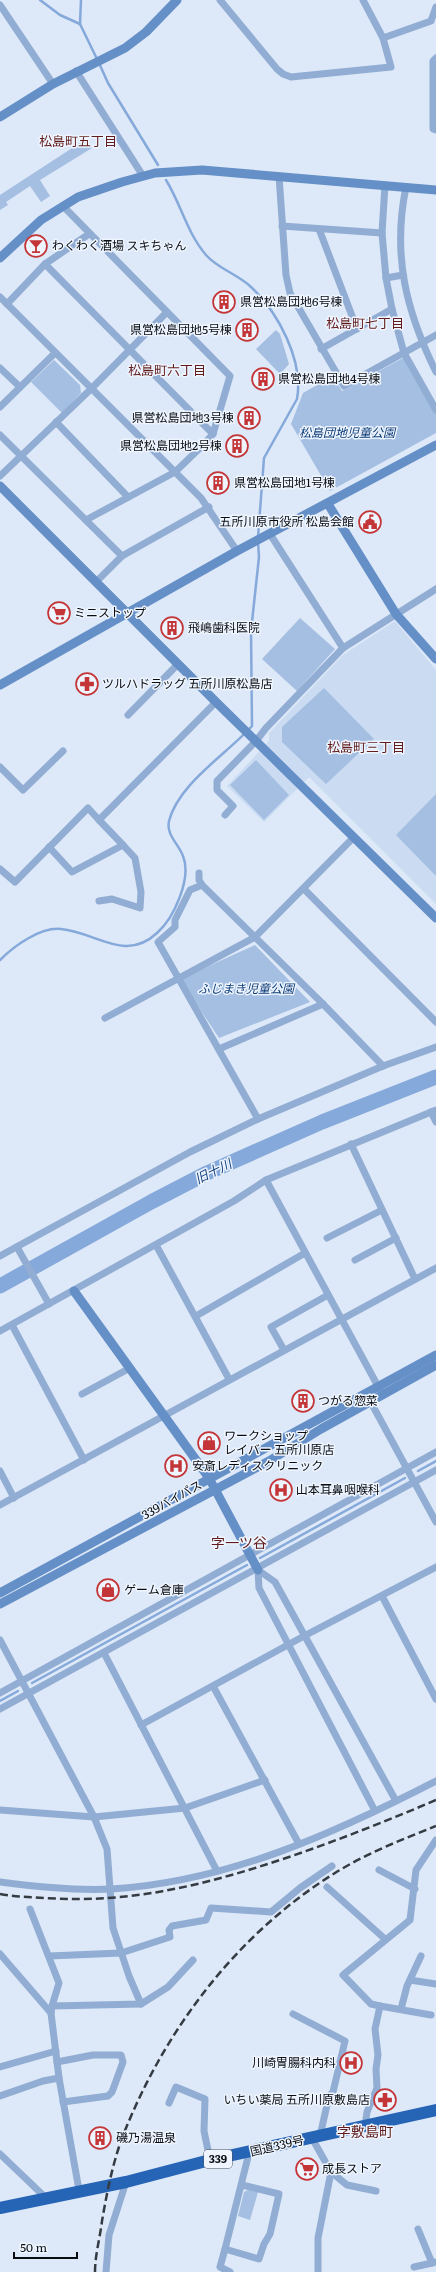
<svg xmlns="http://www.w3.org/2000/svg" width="436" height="2272" viewBox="0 0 436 2272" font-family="Literata,'Noto Sans JP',serif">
  <rect width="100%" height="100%" fill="#dde8f8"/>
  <path fill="#cbdcf2" d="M 395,621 L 436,670 L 436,904 L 309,777 L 264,822 L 227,786 L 269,741 L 269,733 L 343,655 Z"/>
  <g fill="#a5bfe2">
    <path d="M 86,139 L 92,148 L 40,180 L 50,196 L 41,202 L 30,186 L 6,202 L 8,205 L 0,210 L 0,195 Z"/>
    <path d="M 276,330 L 280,334 L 289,364 L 280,374 L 256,349 Z"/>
    <path d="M 403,358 L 406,359 L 436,414 L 436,433 L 330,491 L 291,424 L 303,393 L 333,376 L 342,391 Z"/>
    <path d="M 54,360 L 80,385 L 81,393 L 62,413 L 31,382 Z"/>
    <path d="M 300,618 L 335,649 L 297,691 L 262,659 Z"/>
    <path d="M 324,688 L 374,739 L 326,784 L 282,742 L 282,727 Z"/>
    <path d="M 256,760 L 289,795 L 264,820 L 230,785 Z"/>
    <path d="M 436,794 L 436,876 L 396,835 Z"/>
    <path d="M 255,945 L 310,1002 L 219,1038 L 180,979 Z"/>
    <path d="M 248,2190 L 258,2192 L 250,2220 L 238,2216 L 244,2192 Z"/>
  </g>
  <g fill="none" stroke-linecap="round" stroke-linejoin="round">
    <g stroke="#85a9da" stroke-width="2.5">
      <path d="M 40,0 L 60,15 L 80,24"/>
      <path d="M 81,0 L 80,24 L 97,59"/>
      <path d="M 99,63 L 108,83 L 158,165"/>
      <path d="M 166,180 C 181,204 187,233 206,255 C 218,269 238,274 251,287 C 278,312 304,361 297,399 L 264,458 L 258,537"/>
      <path d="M 0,960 C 14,946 40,927 61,929 C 96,932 125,963 157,933 C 174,918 192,878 183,856 C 178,843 166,835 169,821 C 179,783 227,754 252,726 L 251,631 L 259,557 L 258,542"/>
      <path d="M 418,1471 L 436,1461"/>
      <path d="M 260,1558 L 405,1478"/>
      <path d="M 32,1683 L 247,1565"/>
      <path d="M 0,1701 L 18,1691"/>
    </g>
    <path stroke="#85a9da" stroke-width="15" d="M 0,1286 L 151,1202 L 207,1173 L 322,1122 L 436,1077"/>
    <g stroke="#91add3" stroke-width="7">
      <path d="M 220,0 L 277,69 L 283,74 L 291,77 L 391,67 L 383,38 L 431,21 L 436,7"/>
      <path d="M 363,0 L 383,38"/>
      <path d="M 0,5 L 53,84"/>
      <path d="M 436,58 L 433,61 L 433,129 L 436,130"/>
      <path d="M 76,71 L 143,176"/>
      <path d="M 279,176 L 286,275 L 290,293 L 344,386 L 436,335"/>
      <path d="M 385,185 L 382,233 L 386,278 L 392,309 L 404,353 L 436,410"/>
      <path d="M 406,187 C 392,255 406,311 436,372"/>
      <path d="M 63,206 L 230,376 L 213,434 L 201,447 L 175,472 L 86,520"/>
      <path d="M 282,226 L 382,233"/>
      <path d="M 319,229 L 357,329"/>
      <path d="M 45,264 L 213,434"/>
      <path d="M 386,278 L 403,275"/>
      <path d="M 0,297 L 201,498 L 237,551"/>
      <path d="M 7,304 L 45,264 L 89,234"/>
      <path d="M 321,349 L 392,309"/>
      <path d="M 0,368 L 20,387"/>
      <path d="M 0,407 L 55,353"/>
      <path d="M 56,422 L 128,497"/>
      <path d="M 0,435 L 122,556"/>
      <path d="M 0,476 L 91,389 L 167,312"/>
      <path d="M 270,534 L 343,648"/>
      <path d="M 96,582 L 122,556 L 209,507"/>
      <path d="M 128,715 L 178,664"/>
      <path d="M 0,767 L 23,790 L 63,751"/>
      <path d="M 225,815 L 233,806 L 217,790 L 217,781 L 256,741 L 266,728 L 343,648 L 436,589"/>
      <path d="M 99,820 L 123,845"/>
      <path d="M 49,847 L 72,872 L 123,845 L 135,858 L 141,892 L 140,908 L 112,899 L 99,901"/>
      <path d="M 0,869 L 15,882 L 88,808 L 99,820 L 216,702"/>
      <path d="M 199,873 L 199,880 L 202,885 L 190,890 L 175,920 L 175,927 L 158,942 L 258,1119"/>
      <path d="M 202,885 L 323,1004 L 383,1066"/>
      <path d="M 304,889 L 436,1022"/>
      <path d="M 105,1018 L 255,937 L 354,837"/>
      <path d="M 219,1049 L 323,1004"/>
      <path d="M 431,1112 L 436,1122"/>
      <path d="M 351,1144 L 415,1279"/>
      <path d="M 266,1180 L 380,1390"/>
      <path d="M 327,1238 L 382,1210"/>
      <path d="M 156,1245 L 229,1379"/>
      <path d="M 17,1247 L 49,1304"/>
      <path d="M 0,1256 L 190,1152 L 258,1119 L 383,1066 L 436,1047"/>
      <path d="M 355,1260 L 396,1238"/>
      <path d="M 196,1316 L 305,1253"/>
      <path d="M 12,1325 L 84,1460"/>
      <path d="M 0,1331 L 234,1201 L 266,1180 L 436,1110"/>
      <path d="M 284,1350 L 271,1327 L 328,1295"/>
      <path d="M 82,1394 L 130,1368"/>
      <path d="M 368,1397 L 436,1522"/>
      <path d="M 0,1471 L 14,1498"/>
      <path d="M 0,1505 L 436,1268"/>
      <path d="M 258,1570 L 275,1582 L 396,1801"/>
      <path d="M 258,1570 L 259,1588 L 375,1811"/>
      <path d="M 382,1596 L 436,1699"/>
      <path d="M 0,1640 L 94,1817 L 107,1849 L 113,1928 L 129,1976 L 141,2004 L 52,2006 L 51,2013 L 59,2078 L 79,2190"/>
      <path d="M 104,1653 L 217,1871"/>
      <path d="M 213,1686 L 299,1844"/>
      <path d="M 0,1693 L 436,1452"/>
      <path d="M 0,1709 L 436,1470"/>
      <path d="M 141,1725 L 306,1635 L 436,1567"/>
      <path d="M 0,1810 L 94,1817 L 185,1808 L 265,1780"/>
      <path d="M 379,1870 L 415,1889"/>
      <path d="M 0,1882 C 37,1887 74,1891 112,1889 C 227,1882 335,1833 436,1781"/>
      <path d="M 327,1887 L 385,1939"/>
      <path d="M 30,1909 L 59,1983 L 52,2006"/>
      <path d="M 0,1954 L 51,2013"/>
      <path d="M 49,1956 L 121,1953 L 170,1937 L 169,1930 L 172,1926 L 206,1920 L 211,1908 L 271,1912 L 300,1888 L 332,1866"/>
      <path d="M 410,1980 L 436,1984"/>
      <path d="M 141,2004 L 168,1987 L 193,1960"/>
      <path d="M 380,2006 L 431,2015"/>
      <path d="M 401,2009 L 407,1986 L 421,1956"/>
      <path d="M 293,2014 L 345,2041 L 333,2092 L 329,2096 L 320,2136"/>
      <path d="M 57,2062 L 93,2055 L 121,2055 L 123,2062 L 112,2092 L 108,2096 L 63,2102"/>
      <path d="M 0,2067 L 56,2051"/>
      <path d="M 0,2096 L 43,2081 L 59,2078"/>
      <path d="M 169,2103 L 176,2087 L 205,2099 L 204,2131 L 210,2160"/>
      <path d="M 365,2126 L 367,2112 L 377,2088 L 376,2069 L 378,2055 L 375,2029 L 380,2006 L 371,2004 L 343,1975 L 410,1920 L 416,1870 L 436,1840"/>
      <path d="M 312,2138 L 331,2172 L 347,2185 L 376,2191"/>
      <path d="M 0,2154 L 46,2198"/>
      <path d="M 242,2185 L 279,2194 L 270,2234 L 264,2244 L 259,2259 L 225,2249 L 249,2153"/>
      <path d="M 418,2229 L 432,2263 L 436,2262"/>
      <path d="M 225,2249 L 220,2267 L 230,2272"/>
      <path d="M 414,2267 L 432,2263"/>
      <path d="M 106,2272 L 109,2235 L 126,2182"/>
      <path d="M 318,2272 L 318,2238 L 331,2172"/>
    </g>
    <g stroke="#658fc7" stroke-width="9">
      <path d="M 0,117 L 53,84 L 125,48 L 146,32 L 177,0"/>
      <path d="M 0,258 L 41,220 L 78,197 L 122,182 L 155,173 L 202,170 L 436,190"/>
      <path d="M 0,486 L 216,702 L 436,918"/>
      <path d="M 328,504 L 396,614 L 436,659"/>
      <path d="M 0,685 L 237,551 L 436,445"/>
      <path d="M 74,1291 L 209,1478 L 258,1570"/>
      <path d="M 0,1593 L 436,1355"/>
      <path d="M 0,1604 L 269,1461 L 321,1429 L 436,1365"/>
    </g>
    <path stroke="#2664b5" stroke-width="12" d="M 0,2208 L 126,2182 L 210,2160 L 436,2110"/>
    <g stroke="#353b42" stroke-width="2.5" stroke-dasharray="8 4" stroke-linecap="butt">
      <path d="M 0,1894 C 15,1897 30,1897 45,1898 C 133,1904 209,1884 292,1856 C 341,1839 389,1820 436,1800"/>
      <path d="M 95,2272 C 95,2255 100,2238 102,2221 C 107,2192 113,2161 124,2133 C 166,2028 237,1934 335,1873 C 367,1853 401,1840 436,1826"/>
    </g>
  </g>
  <defs>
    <g id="bar-ring" transform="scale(1.15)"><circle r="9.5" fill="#eef5ff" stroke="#c43537" stroke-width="1.5"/><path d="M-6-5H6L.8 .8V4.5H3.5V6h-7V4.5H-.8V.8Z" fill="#c43537"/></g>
    <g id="building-ring" transform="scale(1.15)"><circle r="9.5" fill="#eef5ff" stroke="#c43537" stroke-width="1.5"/><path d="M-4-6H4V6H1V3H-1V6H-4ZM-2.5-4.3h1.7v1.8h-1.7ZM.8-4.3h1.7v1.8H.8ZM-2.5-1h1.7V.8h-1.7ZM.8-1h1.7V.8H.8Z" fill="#c43537"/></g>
    <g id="civic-ring" transform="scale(1.15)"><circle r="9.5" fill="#eef5ff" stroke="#c43537" stroke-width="1.5"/><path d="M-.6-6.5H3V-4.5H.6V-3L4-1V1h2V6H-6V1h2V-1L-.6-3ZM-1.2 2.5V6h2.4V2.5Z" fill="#c43537"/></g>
    <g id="supermarket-ring" transform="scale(1.15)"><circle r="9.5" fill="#eef5ff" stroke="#c43537" stroke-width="1.5"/><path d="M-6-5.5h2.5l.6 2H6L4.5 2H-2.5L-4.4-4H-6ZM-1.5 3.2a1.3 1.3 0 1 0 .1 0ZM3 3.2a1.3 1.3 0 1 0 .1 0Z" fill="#c43537"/></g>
    <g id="pharmacy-ring" transform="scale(1.15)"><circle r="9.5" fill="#eef5ff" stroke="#c43537" stroke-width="1.5"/><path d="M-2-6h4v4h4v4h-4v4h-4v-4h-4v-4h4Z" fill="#c43537"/></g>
    <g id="shop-ring" transform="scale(1.15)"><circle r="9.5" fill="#eef5ff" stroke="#c43537" stroke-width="1.5"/><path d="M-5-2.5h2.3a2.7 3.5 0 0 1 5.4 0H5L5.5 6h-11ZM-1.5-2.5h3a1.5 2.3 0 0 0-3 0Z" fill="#c43537"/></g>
    <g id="hospital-ring" transform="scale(1.15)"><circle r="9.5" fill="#eef5ff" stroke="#c43537" stroke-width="1.5"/><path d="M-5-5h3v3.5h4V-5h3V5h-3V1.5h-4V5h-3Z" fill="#c43537"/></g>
  </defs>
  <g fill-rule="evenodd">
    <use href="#bar-ring" x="36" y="246"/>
    <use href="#building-ring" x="224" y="302"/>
    <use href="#building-ring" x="247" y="330"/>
    <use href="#building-ring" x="263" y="379"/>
    <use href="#building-ring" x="249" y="418"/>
    <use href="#building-ring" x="237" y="446"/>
    <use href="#building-ring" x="218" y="483"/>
    <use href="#civic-ring" x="370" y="522"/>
    <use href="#supermarket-ring" x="59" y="613"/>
    <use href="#building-ring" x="172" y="628"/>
    <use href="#pharmacy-ring" x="87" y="684"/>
    <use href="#building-ring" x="303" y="1401"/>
    <use href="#shop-ring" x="209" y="1443"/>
    <use href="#hospital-ring" x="176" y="1466"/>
    <use href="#hospital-ring" x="281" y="1490"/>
    <use href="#shop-ring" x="108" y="1590"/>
    <use href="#hospital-ring" x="351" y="2063"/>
    <use href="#pharmacy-ring" x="385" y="2100"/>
    <use href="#building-ring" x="100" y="2138"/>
    <use href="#supermarket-ring" x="307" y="2169"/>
  </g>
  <g text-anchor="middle" stroke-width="3" stroke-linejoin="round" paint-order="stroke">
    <rect fill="#eef5ff" stroke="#4e5359" stroke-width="1" x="204" y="2150" width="28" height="18" rx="3"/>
    <g font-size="11" font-weight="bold" fill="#090d12">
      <text x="218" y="2163">339</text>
    </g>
    <g font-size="12" fill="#090d12" stroke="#eef5ff" text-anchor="start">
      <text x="52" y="250">わくわく酒場 スキちゃん</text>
      <text x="240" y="306">県営松島団地6号棟</text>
      <text x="232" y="334" text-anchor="end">県営松島団地5号棟</text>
      <text x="278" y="383">県営松島団地4号棟</text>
      <text x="234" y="422" text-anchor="end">県営松島団地3号棟</text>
      <text x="222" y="450" text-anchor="end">県営松島団地2号棟</text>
      <text x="234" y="487">県営松島団地1号棟</text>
      <text x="354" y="526" text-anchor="end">五所川原市役所 松島会館</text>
      <text x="74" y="617">ミニストップ</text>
      <text x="188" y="632">飛嶋歯科医院</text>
      <text x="102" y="688">ツルハドラッグ 五所川原松島店</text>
      <text x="318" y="1405">つがる惣菜</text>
      <text x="224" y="1440">ワークショップ<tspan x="224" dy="14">レイバー 五所川原店</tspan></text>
      <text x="192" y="1470">安斎レディスクリニック</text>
      <text x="296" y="1494">山本耳鼻咽喉科</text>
      <text x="124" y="1594">ゲーム倉庫</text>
      <text x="336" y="2067" text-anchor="end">川崎胃腸科内科</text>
      <text x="370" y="2104" text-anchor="end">いちい薬局 五所川原敷島店</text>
      <text x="116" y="2142">磯乃湯温泉</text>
      <text x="322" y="2173">成長ストア</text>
    </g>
    <g font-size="12" font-style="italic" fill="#0a3a75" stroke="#eef5ff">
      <text x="347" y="437">松島団地児童公園</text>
      <text x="246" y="993">ふじまき児童公園</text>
    </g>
    <g font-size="12" fill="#090d12" stroke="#eef5ff">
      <text transform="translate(172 1500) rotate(-29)" y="4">339バイパス</text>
      <text transform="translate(277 2146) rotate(-13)" y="4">国道339号</text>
    </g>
    <g font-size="13" fill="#611c1b" stroke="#eef5ff">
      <text x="78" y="146">松島町五丁目</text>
      <text x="365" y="328">松島町七丁目</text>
      <text x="167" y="375">松島町六丁目</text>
      <text x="366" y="752">松島町三丁目</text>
    </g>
    <g font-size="13" font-style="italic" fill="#164480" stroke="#eef5ff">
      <text transform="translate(213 1171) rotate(-26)" y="5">旧十川</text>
    </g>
    <g font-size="14" fill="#611c1b" stroke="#eef5ff">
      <text x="239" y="1548">字一ツ谷</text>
      <text x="365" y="2137">字敷島町</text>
    </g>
  </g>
  <path d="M14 2252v6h63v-6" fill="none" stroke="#090d12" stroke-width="2"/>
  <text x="20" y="2252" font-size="12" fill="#090d12" stroke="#eef5ff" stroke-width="3" paint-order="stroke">50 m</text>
</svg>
